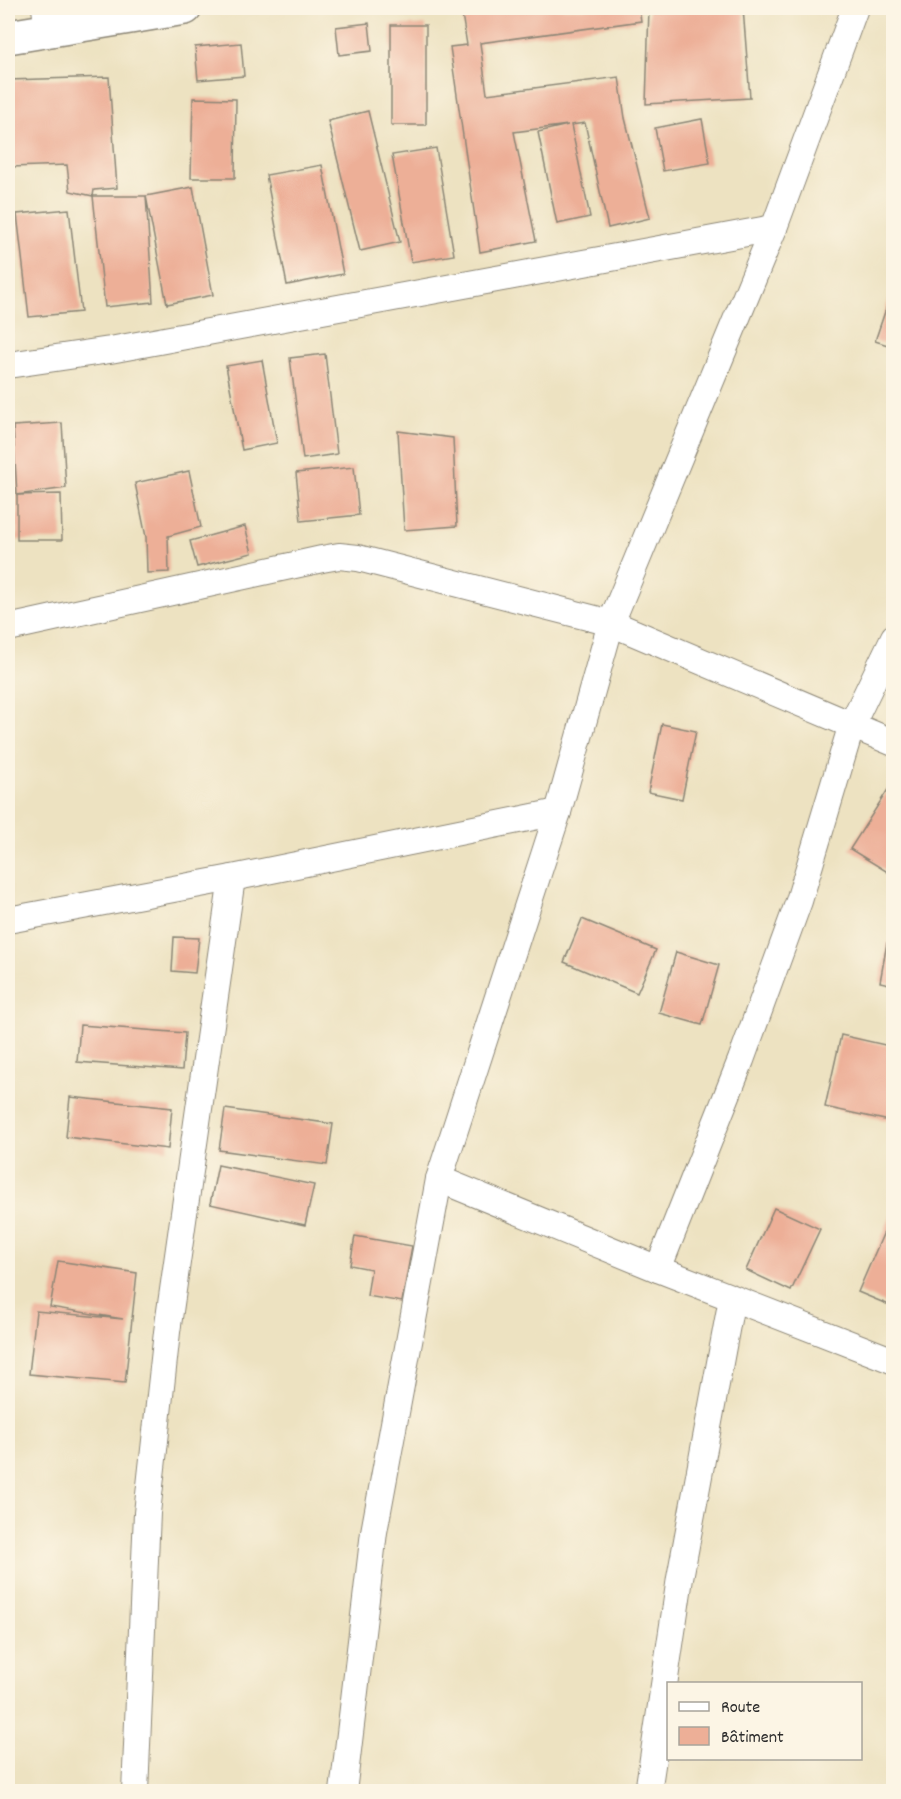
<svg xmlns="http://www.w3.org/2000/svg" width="901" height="1799" viewBox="0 0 901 1799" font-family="Dekko,sans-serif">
  <rect width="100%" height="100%" fill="#fcf5e5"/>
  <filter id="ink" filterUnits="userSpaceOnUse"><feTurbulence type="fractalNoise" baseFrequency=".0167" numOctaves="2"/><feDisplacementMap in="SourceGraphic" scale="12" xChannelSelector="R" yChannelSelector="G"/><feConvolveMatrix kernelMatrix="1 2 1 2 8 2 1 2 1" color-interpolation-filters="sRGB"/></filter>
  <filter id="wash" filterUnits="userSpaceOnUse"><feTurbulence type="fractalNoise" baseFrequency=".008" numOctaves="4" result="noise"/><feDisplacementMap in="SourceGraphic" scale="24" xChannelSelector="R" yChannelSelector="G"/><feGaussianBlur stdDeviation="1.35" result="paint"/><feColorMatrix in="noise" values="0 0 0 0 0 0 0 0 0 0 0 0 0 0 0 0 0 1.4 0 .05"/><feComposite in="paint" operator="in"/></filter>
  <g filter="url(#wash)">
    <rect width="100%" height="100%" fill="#ede2c1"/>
    <g id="blocks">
      <g fill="#edaf97">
        <path d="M 461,8 L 639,8 L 641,21 L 480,43 L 487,94 L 619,77 L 625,118 L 650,218 L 608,228 L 585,123 L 571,125 L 590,217 L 557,224 L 538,132 L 568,125 L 514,132 L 536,241 L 480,252 L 450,47 L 467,45 Z"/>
        <path d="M 649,8 L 743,8 L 750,98 L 646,104 Z"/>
        <path d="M 369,23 L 372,51 L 339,55 L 336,27 Z"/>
        <rect x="391" y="25" width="35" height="100"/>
        <path d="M 241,43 L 244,76 L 198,80 L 195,47 Z"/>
        <path d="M 109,77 L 117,188 L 94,190 L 93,196 L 70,191 L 67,165 L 11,167 L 8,80 Z"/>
        <path d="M 193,98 L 236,99 L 235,178 L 191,178 Z"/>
        <path d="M 368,111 L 400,242 L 360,251 L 328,121 Z"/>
        <path d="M 702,119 L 710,163 L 663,171 L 655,128 Z"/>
        <path d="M 436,148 L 454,255 L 411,262 L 392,155 Z"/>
        <path d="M 322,165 L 343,274 L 287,285 L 266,175 Z"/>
        <path d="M 193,187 L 213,295 L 167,304 L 146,196 L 153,302 L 105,307 L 93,196 L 146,196 Z"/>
        <path d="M 69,209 L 81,312 L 29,317 L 17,214 Z"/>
        <path d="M 891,294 L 894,295 L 894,347 L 875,341 Z"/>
        <path d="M 325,354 L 337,454 L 303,459 L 290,358 Z"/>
        <path d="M 262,360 L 277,443 L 242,450 L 226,366 Z"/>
        <path d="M 62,423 L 66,488 L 17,495 L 13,426 Z"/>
        <path d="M 398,431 L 453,438 L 457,526 L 404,530 Z"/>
        <path d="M 354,467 L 359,515 L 301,521 L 296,473 Z"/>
        <path d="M 189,471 L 201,527 L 168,536 L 169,572 L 147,573 L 146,537 L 135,483 Z"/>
        <path d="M 61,494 L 62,540 L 17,540 L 17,495 Z"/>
        <path d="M 245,526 L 252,553 L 197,567 L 190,541 Z"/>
        <path d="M 662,724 L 696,731 L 682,799 L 648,792 Z"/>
        <path d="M 894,780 L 894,876 L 850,849 Z"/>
        <path d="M 582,919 L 656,950 L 637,993 L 564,962 Z"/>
        <path d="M 174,937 L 199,938 L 195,973 L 172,971 Z"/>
        <path d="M 887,943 L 894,945 L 894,985 L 880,982 Z"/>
        <path d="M 676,952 L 719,965 L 702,1025 L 659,1013 Z"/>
        <path d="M 80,1025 L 185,1033 L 182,1070 L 77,1062 Z"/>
        <path d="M 841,1035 L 894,1047 L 894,1122 L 825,1107 Z"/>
        <path d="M 70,1097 L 172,1108 L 168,1149 L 66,1137 Z"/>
        <path d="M 225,1109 L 333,1124 L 327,1165 L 219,1150 Z"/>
        <path d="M 218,1165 L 314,1185 L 305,1225 L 210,1204 Z"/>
        <path d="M 774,1208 L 820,1229 L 791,1291 L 746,1270 Z"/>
        <path d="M 894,1209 L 894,1307 L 858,1292 Z"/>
        <path d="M 355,1236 L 412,1246 L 402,1302 L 367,1296 L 371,1269 L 350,1265 Z"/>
        <path d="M 58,1261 L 137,1273 L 125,1383 L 29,1374 L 36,1311 L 123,1319 L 50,1307 Z"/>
      </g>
    </g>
  </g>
  <g filter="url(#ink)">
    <use href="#blocks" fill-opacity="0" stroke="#8c8676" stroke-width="1.5"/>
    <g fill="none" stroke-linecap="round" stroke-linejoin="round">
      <g stroke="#8c8676" stroke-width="28">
        <g id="street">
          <path d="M 45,8 L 48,31"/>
          <path d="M 8,365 L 110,350 L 774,228"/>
          <path d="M 8,628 L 322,559 L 339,556 L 358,558 L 611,623 L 894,743"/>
          <path d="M 8,920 L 232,878 L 558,812"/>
          <path d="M 439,1179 L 658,1269 L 894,1361"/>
          <path d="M 658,1269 L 741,1060 L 799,901 L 852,724 L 894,637"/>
          <path d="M 135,1792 L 147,1513 L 167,1332 L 232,878"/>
          <path d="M 343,1792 L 374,1532 L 439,1179 L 558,812 L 611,623 L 774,228 L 855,8"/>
          <path d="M 648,1792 L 680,1578 L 732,1298"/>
        </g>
      </g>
      <g stroke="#8c8676" stroke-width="36">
        <path id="secondary" d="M 8,37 L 185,8"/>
      </g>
      <use href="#street" stroke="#fff" stroke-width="26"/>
      <use href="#secondary" stroke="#fff" stroke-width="33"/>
    </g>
  </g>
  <rect width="901" height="1799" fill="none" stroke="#fcf5e5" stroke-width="30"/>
  <rect x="667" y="1682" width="195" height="78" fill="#fcf5e5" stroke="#a8a49b" stroke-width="1.5"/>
  <rect x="679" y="1702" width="30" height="9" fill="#ffffff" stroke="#a8a49b" stroke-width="1.5"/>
  <text x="721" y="1712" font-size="18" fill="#2b2b2b">Route</text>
  <rect x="679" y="1727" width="30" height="18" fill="#edaf97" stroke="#a8a49b" stroke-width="1.5"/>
  <text x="721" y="1742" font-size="18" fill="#2b2b2b">Bâtiment</text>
</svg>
